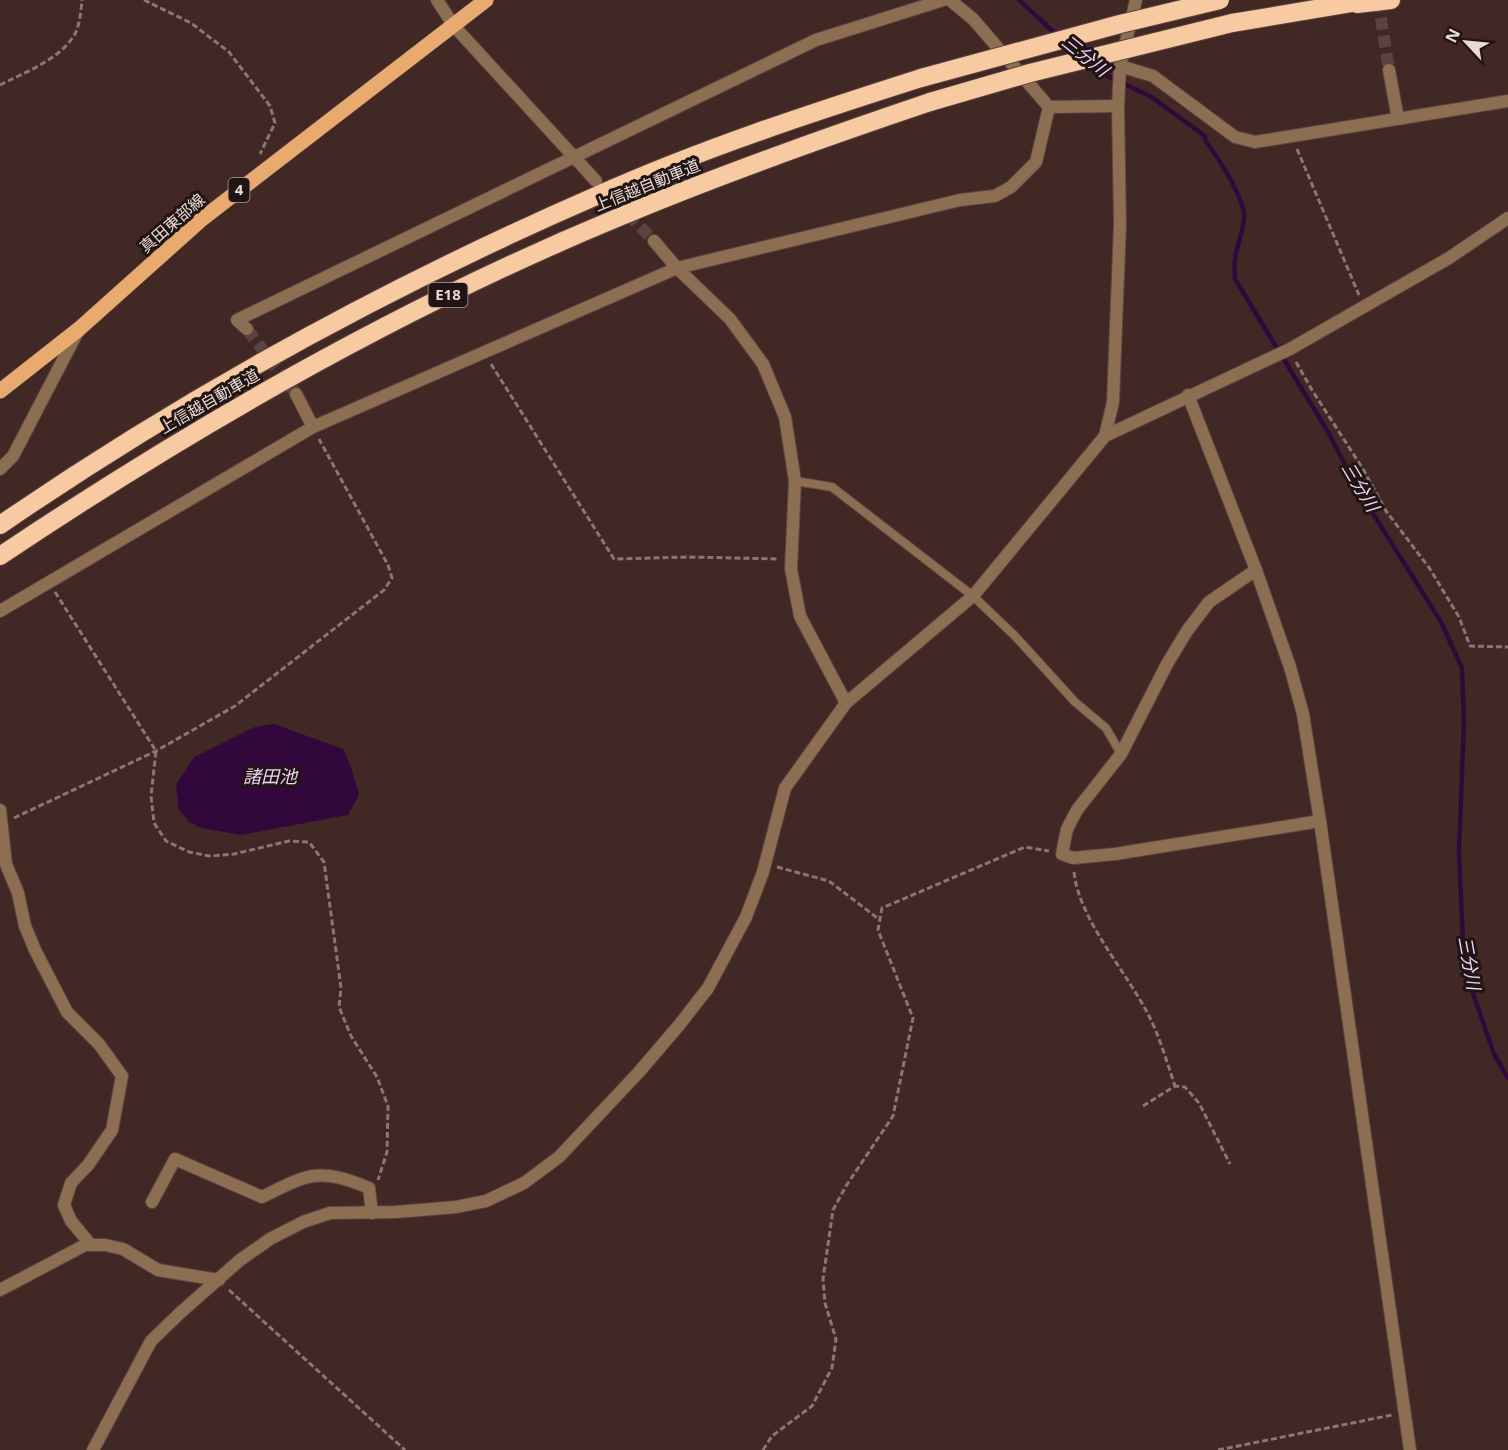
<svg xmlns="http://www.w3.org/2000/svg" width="1508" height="1450" viewBox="0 0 1508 1450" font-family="'Noto Sans','Noto Sans JP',sans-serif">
  <rect width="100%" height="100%" fill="#412825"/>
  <path fill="#32083c" d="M 274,724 L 343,749 L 351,767 L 359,795 L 348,815 L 241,835 L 201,828 L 189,822 L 179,810 L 176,785 L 194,757 L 255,727 Z"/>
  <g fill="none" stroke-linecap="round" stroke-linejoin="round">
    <g stroke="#32083c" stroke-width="4.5">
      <path d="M 1019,0 L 1057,35"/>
      <path d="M 1090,64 L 1099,72 L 1150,96 L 1205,136 L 1205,140 C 1217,156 1242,194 1244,214 C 1245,230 1236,245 1235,260 C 1234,266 1235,273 1235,279 L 1328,432 L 1357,488 L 1441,622 L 1462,668 L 1464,721 L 1459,851 L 1463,944 L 1474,996 L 1494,1054 L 1508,1078"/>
    </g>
    <g stroke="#5a4340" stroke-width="12" stroke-dasharray="12 6" stroke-linecap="butt">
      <path d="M 1378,0 L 1389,70"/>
      <path d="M 603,188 L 654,241"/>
      <path d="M 247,329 L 296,394"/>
    </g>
    <g stroke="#5c4441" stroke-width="10">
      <path id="service" d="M 795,481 L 832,487 L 973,596 L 1015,636 L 1075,702 L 1106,728 L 1121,754"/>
    </g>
    <g stroke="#5c4441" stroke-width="14">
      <g id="minor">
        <path d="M 437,0 L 454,26 L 596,181"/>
        <path d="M 950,0 L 973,19 L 1049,107"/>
        <path d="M 1120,66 L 1153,76 L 1235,137 L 1255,142 L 1508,101"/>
        <path d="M 1389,70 L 1398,119"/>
        <path d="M 1049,107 L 1118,106"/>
        <path d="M 654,241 L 677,268 L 730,319 L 763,364 L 785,417 L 795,481 L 791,569 L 800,616 L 846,703"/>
        <path d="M 247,329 L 237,320 L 816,40 L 943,0"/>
        <path d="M 296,394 L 313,427"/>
        <path d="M 1188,395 L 1256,570 L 1290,667 L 1303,714 L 1320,821 L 1410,1450"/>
        <path d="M 1105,436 L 1113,402 L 1120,225 L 1118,106 L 1120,66 L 1136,0"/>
        <path d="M 0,469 L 13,456 L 77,333"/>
        <path d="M 1256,570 L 1209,602 L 1187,631 L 1167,664 L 1121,754 L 1077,810 L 1067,829 L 1062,854 L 1073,858 L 1115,854 L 1320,821"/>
        <path d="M 0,611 L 313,427 L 677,268 L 960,200 L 995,196 L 1011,187 L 1036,162 L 1049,107"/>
        <path d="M 0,810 L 6,864 L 18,893 L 25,926 L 35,950 L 67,1012 L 99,1044 L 122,1076 L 112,1130 L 88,1165 L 71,1183 L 64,1205 L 71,1221 L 91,1245"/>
        <path d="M 152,1202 L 175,1159 L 262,1197 C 308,1174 319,1167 369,1188 L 372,1213"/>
        <path d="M 0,1290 L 85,1245 L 105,1245 L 123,1249 L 158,1270 L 219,1280"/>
        <path d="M 93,1450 L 151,1341 L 180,1313 L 240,1260 L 270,1239 L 303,1222 L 330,1213 L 396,1212 L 456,1207 L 486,1201 L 524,1183 L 559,1157 L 639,1072 L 680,1024 L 708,988 L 746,917 L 763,872 L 785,788 L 846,703 L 973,596 L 1105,436 L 1290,349 L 1449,258 L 1508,218"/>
      </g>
    </g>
    <g stroke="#5c4441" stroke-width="16">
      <path id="primary" d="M 0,391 L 79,329 L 202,219 L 486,0"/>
    </g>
    <g stroke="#5c4441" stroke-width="20">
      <g id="motorway">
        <path d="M 1357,4 L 1391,0"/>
        <path d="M 1232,23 L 1369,0"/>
        <path d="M 0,525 C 188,396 387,287 596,196 C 701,149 811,113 921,78"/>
        <path d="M 0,556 C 194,426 396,310 612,220 C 716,176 823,138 930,102"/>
      </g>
    </g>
    <g stroke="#8c7673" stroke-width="3" stroke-dasharray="6 3" stroke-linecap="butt">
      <path d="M 144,0 L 191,23 L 229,52 L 270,106 L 275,123 L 260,154"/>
      <path d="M 0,85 C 25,72 62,59 76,32 C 80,22 81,11 82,0"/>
      <path d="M 1297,149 L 1359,295"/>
      <path d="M 1296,362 L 1312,390 L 1363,469 L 1386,511 L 1430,569 L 1459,617 L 1470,646 L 1508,647"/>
      <path d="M 491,364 L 614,559 L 689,557 L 779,559"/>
      <path d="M 55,592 L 156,751 L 151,796 L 154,823 L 166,841 L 189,852 L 209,856 L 234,854 L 289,841 L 309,842 L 324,862 L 341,988 L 339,1007 L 351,1036 L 377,1077 L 388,1106 L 387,1152 L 378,1180"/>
      <path d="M 14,818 L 156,751 L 235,706 L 384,590 L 392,578 L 388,565 L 319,439"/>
      <path d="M 777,867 L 829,881 L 880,920"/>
      <path d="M 1074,872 C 1079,920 1127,972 1149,1016 C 1160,1038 1167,1062 1175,1086"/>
      <path d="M 1143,1106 L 1175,1086 L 1185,1087 L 1199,1103 L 1230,1164"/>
      <path d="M 229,1290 L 405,1450"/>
      <path d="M 763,1450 L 772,1436 L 812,1406 L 832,1368 L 836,1339 L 825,1303 L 823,1279 L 833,1210 L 846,1186 L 893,1116 L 913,1018 L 878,930 L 882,908 L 1025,847 L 1049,851"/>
      <path d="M 1218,1450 L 1392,1415"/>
    </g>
    <use href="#service" stroke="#8c6e52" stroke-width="8"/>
    <use href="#minor" stroke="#8c6e52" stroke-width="12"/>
    <use href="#primary" stroke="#e8aa6e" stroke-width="15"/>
    <use href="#motorway" stroke="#f7caa1" stroke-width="18"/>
    <g stroke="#5c4441" stroke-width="20" stroke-linecap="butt">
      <g id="motorway-bridge">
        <path d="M 921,78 L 1120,24 L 1220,0"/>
        <path d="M 930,102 L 1030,73 L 1232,23"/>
      </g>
    </g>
    <use href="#motorway-bridge" stroke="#f7caa1" stroke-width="18"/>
  </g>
  <g text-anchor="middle" stroke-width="6" stroke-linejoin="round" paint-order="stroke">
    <g fill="#201513" stroke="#ad9e9c" stroke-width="1.5">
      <rect x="228.5" y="178" width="21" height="24" rx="4.5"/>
      <rect x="428.5" y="283" width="39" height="24" rx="4.5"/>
    </g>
    <g font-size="15" font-weight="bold" fill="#ead9d6">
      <text x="239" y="195">4</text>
      <text x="448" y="300">E18</text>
    </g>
    <g font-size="16" fill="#ead9d6" stroke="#201513">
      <text transform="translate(647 185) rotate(-22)" y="6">上信越自動車道</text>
      <text transform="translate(172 223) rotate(-41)" y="6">真田東部線</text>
      <text transform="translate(209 401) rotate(-30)" y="6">上信越自動車道</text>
    </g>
    <g font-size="18" font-style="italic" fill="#efd0f7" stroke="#201513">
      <text transform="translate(1085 56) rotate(39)" y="6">三分川</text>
      <text transform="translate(1360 487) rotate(59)" y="6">三分川</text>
      <text x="270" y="783">諸田池</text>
      <text transform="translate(1469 963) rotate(80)" y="6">三分川</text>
    </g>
  </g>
  <g transform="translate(1466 42) rotate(296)" stroke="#201513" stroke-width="4.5" paint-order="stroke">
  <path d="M0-4.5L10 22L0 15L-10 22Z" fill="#ead9d6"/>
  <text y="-9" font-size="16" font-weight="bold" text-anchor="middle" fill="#ead9d6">N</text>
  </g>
</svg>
